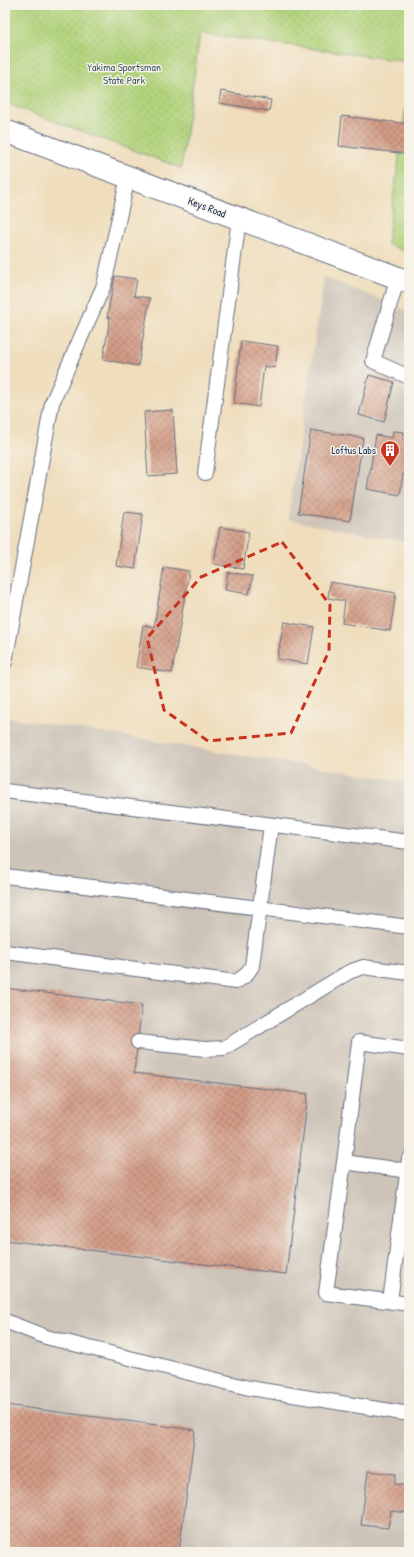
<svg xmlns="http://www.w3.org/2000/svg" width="414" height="1557" viewBox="0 0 414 1557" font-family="'Patrick Hand',sans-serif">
  <defs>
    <pattern id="grass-dots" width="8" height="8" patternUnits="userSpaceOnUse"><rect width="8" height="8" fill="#b1d37b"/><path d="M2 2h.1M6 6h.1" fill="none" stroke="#98b56d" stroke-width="1.8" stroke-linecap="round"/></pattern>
    <pattern id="building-cross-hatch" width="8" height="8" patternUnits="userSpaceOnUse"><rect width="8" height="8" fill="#d39c86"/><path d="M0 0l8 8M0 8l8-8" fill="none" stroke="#aa8071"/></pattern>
  </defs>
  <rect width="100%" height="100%" fill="#f7f3e8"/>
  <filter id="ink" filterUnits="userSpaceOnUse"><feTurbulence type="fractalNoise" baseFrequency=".025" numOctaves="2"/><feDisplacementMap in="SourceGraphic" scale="8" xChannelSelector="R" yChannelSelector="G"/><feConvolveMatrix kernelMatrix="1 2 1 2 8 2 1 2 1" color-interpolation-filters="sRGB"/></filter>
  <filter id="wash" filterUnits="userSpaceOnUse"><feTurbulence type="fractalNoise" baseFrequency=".012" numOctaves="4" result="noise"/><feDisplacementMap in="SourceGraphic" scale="16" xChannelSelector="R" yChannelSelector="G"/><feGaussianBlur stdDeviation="0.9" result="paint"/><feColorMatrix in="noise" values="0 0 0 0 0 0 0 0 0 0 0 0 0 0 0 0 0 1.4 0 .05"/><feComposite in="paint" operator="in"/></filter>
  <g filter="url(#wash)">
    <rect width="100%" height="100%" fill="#efddbb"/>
    <g fill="#ccc2b8">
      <path d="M 324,277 L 409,311 L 409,543 L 288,519 Z"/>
      <path d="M 5,717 L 409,782 L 409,1552 L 5,1552 Z"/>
    </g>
    <g fill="url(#grass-dots)" stroke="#66816c">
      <path d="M 5,5 L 409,5 L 409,62 L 200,33 L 181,168 L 5,103 Z"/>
      <path d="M 409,85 L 409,253 L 387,244 Z"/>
    </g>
    <g id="blocks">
      <g fill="url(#building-cross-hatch)">
        <path d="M 221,91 L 271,100 L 269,111 L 219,103 Z"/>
        <path d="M 342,116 L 409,124 L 408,154 L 339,146 Z"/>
        <path d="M 115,276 L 137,279 L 134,296 L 150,298 L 138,366 L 103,359 L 110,318 L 107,317 Z"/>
        <path d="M 241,341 L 278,346 L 275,368 L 264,366 L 259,407 L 234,403 Z"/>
        <path d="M 369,375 L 394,382 L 384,422 L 359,415 Z"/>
        <path d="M 173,410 L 177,474 L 148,476 L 144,412 Z"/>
        <path d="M 311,430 L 363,438 L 350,521 L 298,513 Z"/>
        <path d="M 393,431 L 404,432 L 403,439 L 409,440 L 406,459 L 409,460 L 409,475 L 403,474 L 400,495 L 367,489 L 376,435 L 392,438 Z"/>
        <path d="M 124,512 L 143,514 L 135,569 L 116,566 Z"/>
        <path d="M 220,527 L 249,532 L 243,569 L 214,564 Z"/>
        <path d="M 164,567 L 189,571 L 172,673 L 136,667 L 143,625 L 154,627 Z"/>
        <path d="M 228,572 L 253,576 L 249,594 L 225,590 Z"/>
        <path d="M 330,582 L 396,593 L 390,631 L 342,623 L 345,601 L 328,598 Z"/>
        <path d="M 284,622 L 314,627 L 308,664 L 277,659 Z"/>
        <path d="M 5,988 L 142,1005 L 134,1073 L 308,1094 L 286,1274 L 5,1240 Z"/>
        <path d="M 5,1405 L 195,1430 L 179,1552 L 5,1551 Z"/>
        <path d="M 368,1471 L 396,1474 L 394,1484 L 409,1486 L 409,1513 L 391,1511 L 388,1528 L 361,1525 Z"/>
      </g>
    </g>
  </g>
  <g filter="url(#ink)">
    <use href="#blocks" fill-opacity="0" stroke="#656c7f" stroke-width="1"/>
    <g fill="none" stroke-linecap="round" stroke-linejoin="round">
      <g stroke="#656c7f" stroke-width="16">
        <g id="service">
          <path d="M 398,277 L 373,361 L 409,377"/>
          <path d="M 205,473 L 239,219"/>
          <path d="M 5,662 L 52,403 L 104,285 L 128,177"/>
          <path d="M 5,791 L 409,842"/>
          <path d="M 5,876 L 409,927"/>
          <path d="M 5,952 L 236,982 L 246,975 L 252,966 L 271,825"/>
          <path d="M 138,1042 L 205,1049 L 224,1048 L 349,972 L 363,967 L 409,973"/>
          <path d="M 344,1162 L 359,1042 L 409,1049"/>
          <path d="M 409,1171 L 344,1162 L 326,1293 L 409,1304"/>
          <path d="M 390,1301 L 409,1159"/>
          <path d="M 5,1321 L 46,1337 L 249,1388 L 409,1414"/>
        </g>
      </g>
      <g stroke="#656c7f" stroke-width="24">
        <path id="minor" d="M 5,131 L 409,282"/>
      </g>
      <use href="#service" stroke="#fff" stroke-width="14"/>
      <use href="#minor" stroke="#fff" stroke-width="22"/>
    </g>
  </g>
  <path fill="none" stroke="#c8321e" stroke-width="3" stroke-dasharray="8 5" stroke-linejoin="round" d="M 282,542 L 330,605 L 329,651 L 291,733 L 208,741 L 164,710 L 147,638 L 201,577 Z"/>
  <defs>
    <g id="building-pin" transform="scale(1)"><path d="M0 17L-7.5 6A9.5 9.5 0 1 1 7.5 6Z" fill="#c8321e" stroke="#f7f3e8"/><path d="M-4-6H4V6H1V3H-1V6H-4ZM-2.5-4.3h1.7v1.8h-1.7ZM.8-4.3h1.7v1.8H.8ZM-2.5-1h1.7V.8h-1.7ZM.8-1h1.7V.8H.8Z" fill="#fff"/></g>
  </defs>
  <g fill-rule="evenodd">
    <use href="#building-pin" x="390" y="450"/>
  </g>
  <g text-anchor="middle" stroke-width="3" stroke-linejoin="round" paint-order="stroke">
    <g font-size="11" fill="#405865" stroke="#f7f3e8">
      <text x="124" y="71">Yakima Sportsman<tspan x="124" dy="13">State Park</tspan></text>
    </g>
    <g font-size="11" fill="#1b2f5e" stroke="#f7f3e8">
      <text transform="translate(207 207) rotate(21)" y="4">Keys Road</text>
    </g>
    <g font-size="11" fill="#1b2f5e" stroke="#f7f3e8" text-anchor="end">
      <text x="376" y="454">Loftus Labs</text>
    </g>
  </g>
  <rect width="414" height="1557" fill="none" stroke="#f7f3e8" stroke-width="20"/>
</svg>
